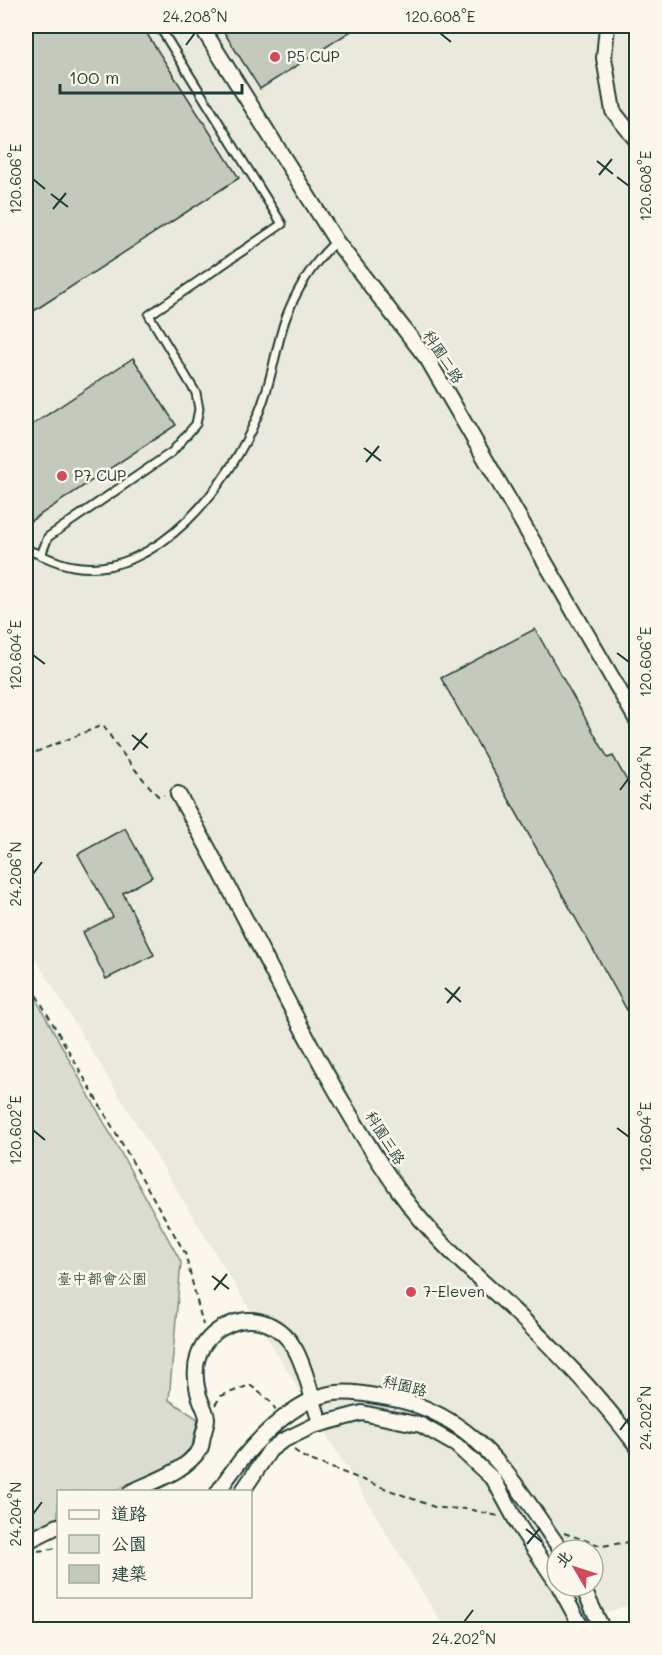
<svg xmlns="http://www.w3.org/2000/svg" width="662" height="1655" viewBox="0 0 662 1655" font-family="Mali,'LXGW WenKai TC',sans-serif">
  <rect width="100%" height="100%" fill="#fbf7ec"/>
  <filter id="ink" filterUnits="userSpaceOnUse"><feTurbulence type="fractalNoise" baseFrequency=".0167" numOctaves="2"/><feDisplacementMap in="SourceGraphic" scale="12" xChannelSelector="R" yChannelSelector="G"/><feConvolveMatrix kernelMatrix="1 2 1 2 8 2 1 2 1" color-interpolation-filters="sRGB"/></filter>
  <g filter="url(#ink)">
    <path fill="#eae9de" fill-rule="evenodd" d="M 26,26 L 636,26 L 636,1603 L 549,1629 L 445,1629 L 26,943 ZM 557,1550 L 593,1550 L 593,1586 L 557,1586 Z"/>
    <path fill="#dbdcd1" stroke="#7d8c82" stroke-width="1.5" d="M 26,981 L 181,1262 L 169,1400 L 198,1419 L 192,1446 L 177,1462 L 114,1491 L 58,1492 L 58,1517 L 26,1533 Z"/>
    <g fill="#c4c9be" stroke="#1f3d34" stroke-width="1.5">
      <path d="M 26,26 L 142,26 L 239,178 L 26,316 Z"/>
      <path d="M 220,26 L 359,26 L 260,89 Z"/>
      <path d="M 133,358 L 176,425 L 26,524 L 26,429 Z"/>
      <path d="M 535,629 L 608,758 L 613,756 L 636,797 L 636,1005 L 627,1010 L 441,678 Z"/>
      <path d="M 125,828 L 152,877 L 123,893 L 154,955 L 106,979 L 83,932 L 113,917 L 78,854 Z"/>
    </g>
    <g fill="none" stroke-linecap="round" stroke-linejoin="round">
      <g stroke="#1f3d34" stroke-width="11">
        <g id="service">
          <path d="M 26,549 C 40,554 57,564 73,566 C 157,581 232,481 259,412 C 272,381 275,350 285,320 C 296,290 314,262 336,241"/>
          <path d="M 41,555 L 48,537 L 172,452 L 196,424 L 199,409 L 196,393 L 149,315 L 282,224 L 159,26"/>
        </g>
      </g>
      <g stroke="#1f3d34" stroke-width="18">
        <g id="minor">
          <path d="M 201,26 L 336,241 L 428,360 L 636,719"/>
          <path d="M 607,26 L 604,58 L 613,111 L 636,140"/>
          <path d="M 178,794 C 253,924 315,1072 401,1194 C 427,1231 462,1263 495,1293 C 546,1340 595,1390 636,1445"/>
          <path d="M 131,1492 C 154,1481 185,1472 200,1449 C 202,1446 202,1440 203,1436 C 204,1431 207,1424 207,1418 C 206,1410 200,1401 198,1392 C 192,1367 197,1344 220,1329 C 233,1322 244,1318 259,1321 C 305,1332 306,1388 321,1424"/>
          <path d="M 218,1492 C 241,1456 285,1404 329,1394 C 349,1390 368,1395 388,1398 C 425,1403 461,1424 487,1451 C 516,1480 537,1517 561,1550"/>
          <path d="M 242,1492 L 270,1450 L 282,1441 L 313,1426 L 362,1413 L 421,1425 L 456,1445 L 494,1480 L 519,1526 L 557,1583"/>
          <path d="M 26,1542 L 58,1526"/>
          <path d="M 559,1586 L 583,1630"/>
          <path d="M 582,1586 L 603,1630"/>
        </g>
      </g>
      <g stroke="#1f3d34" stroke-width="2" stroke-dasharray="6 4.5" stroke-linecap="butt">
        <path d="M 26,756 L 103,725 C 119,750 137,773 158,796 L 164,795"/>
        <path d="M 26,977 L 185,1253 L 203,1325"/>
        <path d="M 26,1170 L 30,1193 L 26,1205"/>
        <path d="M 215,1405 L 221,1396 L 250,1385 L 269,1400 L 276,1410"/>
        <path d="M 294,1450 L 305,1458 L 437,1508 L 468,1509 L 498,1516"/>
        <path d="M 564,1533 L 602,1546 L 636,1541"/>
        <path d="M 38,1551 L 58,1548"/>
      </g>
      <use href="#service" stroke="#fbf7ec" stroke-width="7"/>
      <use href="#minor" stroke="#fbf7ec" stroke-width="14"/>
    </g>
  </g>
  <path fill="none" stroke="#1f3d34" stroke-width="2" d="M 440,33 L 451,42M 186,45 L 195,33M 597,161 L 613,174M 599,175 L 612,159M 617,177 L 629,186M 33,179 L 45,189M 51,194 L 68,207M 53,209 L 66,193M 364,448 L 381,461M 366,462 L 379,446M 617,653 L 629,662M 33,655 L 45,664M 132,735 L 148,748M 133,750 L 147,733M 620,790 L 629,778M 33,874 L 42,862M 445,988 L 461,1002M 447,1003 L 460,987M 617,1128 L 629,1137M 33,1130 L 45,1140M 212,1276 L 229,1289M 214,1290 L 227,1274M 620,1430 L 629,1418M 33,1514 L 42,1502M 526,1529 L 542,1542M 527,1544 L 540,1528M 464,1622 L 473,1610"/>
  <g fill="#d1495b" stroke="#fbf7ec" stroke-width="2">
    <circle cx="275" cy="57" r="6"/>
    <circle cx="62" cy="476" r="6"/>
    <circle cx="411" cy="1292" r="6"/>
  </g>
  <g text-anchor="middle" stroke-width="5" stroke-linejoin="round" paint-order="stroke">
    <g font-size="15" fill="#1f3d34" stroke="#fbf7ec" text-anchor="start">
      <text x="287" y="62">P5 CUP</text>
      <text x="74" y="481">P7 CUP</text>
      <text x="423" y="1297">7-Eleven</text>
    </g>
    <g font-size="15" fill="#1f3d34" stroke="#fbf7ec">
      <text transform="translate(443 357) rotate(57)" y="5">科園二路</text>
      <text transform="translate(385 1138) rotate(58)" y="5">科園三路</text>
      <text transform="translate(405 1386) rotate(14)" y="5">科園路</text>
    </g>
    <g font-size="15" fill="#455d53" stroke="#fbf7ec">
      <text x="102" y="1284">臺中都會公園</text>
    </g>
  </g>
  <rect width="662" height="1655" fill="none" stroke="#fbf7ec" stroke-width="66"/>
  <rect x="57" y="1490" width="195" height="108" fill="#fbf7ec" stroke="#a3ada2" stroke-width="1.5"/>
  <rect x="69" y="1510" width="30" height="9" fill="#fbf7ec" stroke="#a3ada2" stroke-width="1.5"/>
  <text x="111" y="1520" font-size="18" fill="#1f3d34">道路</text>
  <rect x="69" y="1535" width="30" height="18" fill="#dbdcd1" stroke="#a3ada2" stroke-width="1.5"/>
  <text x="111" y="1550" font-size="18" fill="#1f3d34">公園</text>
  <rect x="69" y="1565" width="30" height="18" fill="#c4c9be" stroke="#a3ada2" stroke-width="1.5"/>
  <text x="111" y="1580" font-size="18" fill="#1f3d34">建築</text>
  <g transform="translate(575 1568) rotate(309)"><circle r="28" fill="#fbf7ec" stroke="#a3ada2" stroke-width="1.5"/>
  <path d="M0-4.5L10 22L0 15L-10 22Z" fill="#d1495b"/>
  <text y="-9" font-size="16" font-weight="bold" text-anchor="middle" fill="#1f3d34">北</text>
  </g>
  <path d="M60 84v9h182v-9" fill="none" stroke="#1f3d34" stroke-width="3"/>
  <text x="69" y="84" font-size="18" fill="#1f3d34" stroke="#fbf7ec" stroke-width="4.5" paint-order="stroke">100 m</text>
  <rect x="33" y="33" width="596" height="1589" fill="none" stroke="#1f3d34" stroke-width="2"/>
  <g font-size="15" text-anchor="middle" fill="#1f3d34">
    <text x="195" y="22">24.208°N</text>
    <text x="440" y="22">120.608°E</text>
    <text transform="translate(16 179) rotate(-90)" y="5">120.606°E</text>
    <text transform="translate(646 186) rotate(-90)" y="5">120.608°E</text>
    <text transform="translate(16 655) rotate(-90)" y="5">120.604°E</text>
    <text transform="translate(646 662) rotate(-90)" y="5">120.606°E</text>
    <text transform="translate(646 778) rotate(-90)" y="5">24.204°N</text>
    <text transform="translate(16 874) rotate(-90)" y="5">24.206°N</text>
    <text transform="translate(16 1130) rotate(-90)" y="5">120.602°E</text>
    <text transform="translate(646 1137) rotate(-90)" y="5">120.604°E</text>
    <text transform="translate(646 1418) rotate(-90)" y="5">24.202°N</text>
    <text transform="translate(16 1514) rotate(-90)" y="5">24.204°N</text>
    <text x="464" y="1644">24.202°N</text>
  </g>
</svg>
